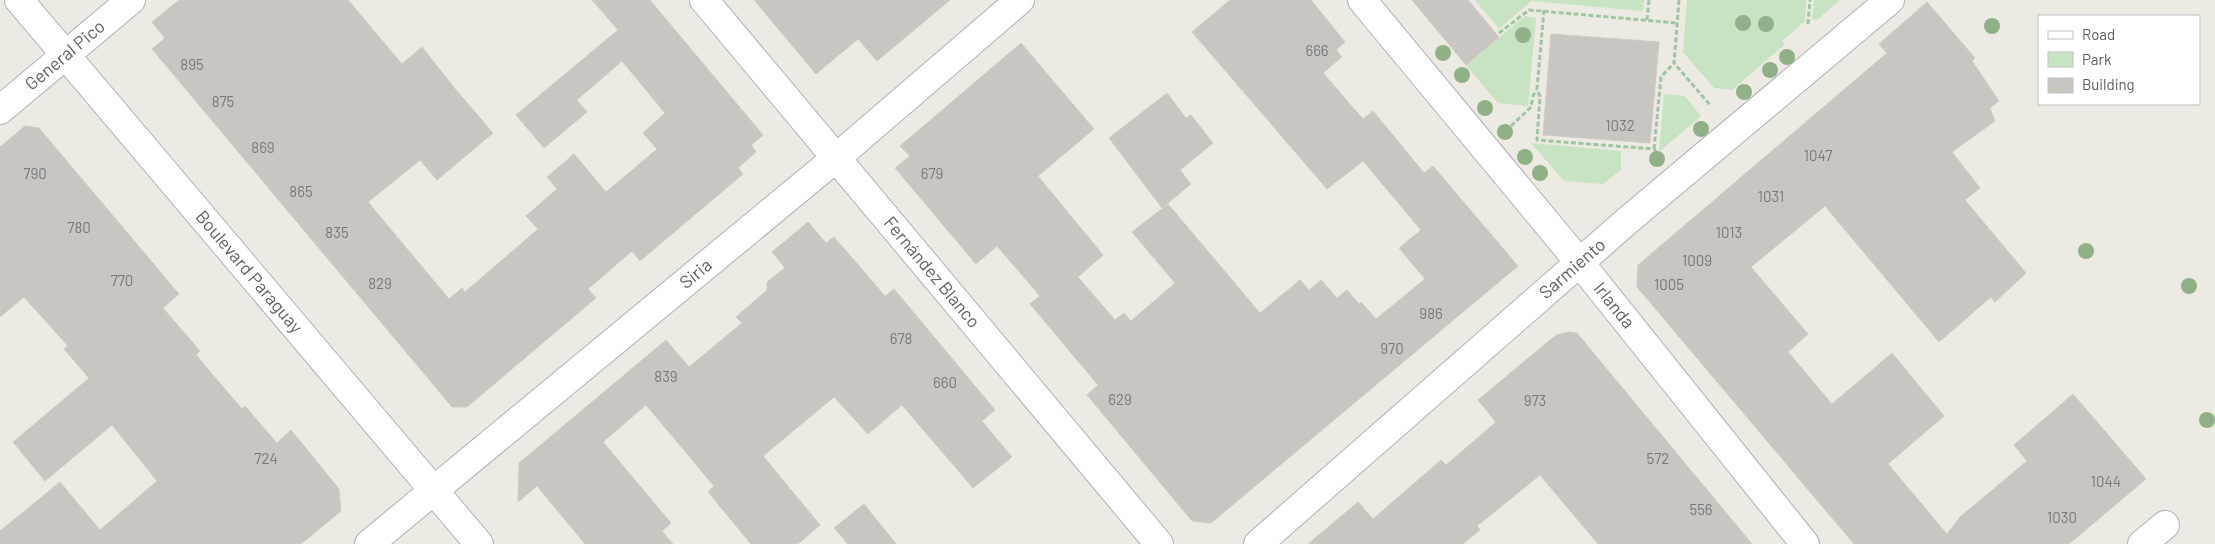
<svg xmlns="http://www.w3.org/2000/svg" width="2215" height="544" viewBox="0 0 2215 544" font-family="Barlow,sans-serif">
  <rect width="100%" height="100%" fill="#edeae4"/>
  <g fill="#c7e3c2">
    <path d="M 1475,0 L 1644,0 L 1643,11 L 1531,1 L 1499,29 Z"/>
    <path d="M 1687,0 L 1806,0 L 1805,21 L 1782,41 L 1785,44 L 1732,90 L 1714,88 L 1683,52 Z"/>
    <path d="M 1814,0 L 1840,0 L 1817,20 L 1812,19 Z"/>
    <path d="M 1525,16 L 1536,18 L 1528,106 L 1498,103 L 1466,65 Z"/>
    <path d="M 1664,94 L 1685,96 L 1701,116 L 1659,152 Z"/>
    <path d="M 1531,143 L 1621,151 L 1621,170 L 1603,184 L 1564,181 Z"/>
  </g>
  <g fill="#c9c5c0" stroke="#d2cbc3">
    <path d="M 179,0 L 348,0 L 402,64 L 422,47 L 456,90 L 493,133 L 437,180 L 420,160 L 368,202 L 449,299 L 462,288 L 465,292 L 538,229 L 526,216 L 557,189 L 547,177 L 574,154 L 606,192 L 657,149 L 643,133 L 665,113 L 622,61 L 577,100 L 587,112 L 544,148 L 516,115 L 618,30 L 592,0 L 650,0 L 763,135 L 751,145 L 756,152 L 738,168 L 743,174 L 640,261 L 632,251 L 588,289 L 596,298 L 467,407 L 452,407 L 152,49 L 165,38 L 152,22 Z"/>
    <path d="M 754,0 L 950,0 L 877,61 L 858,39 L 816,74 Z"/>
    <path d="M 1230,0 L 1311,0 L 1345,42 L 1336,50 L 1342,57 L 1323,73 L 1363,119 L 1373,111 L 1424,173 L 1433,166 L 1518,266 L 1211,523 L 1192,521 L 1087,395 L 1098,385 L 1030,304 L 1040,296 L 997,246 L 976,264 L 895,168 L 910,156 L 900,146 L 1021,43 L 1094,129 L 1038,176 L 1103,255 L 1078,277 L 1115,320 L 1124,313 L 1131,321 L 1175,283 L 1132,232 L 1168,204 L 1260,313 L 1300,280 L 1309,290 L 1321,280 L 1337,298 L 1347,290 L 1359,304 L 1361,302 L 1376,319 L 1425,279 L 1399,248 L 1421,230 L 1363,161 L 1327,189 L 1192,32 Z"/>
    <path d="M 1412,0 L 1468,0 L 1499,37 L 1466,65 Z"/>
    <path d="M 1927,2 L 1975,58 L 1972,61 L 1999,101 L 1990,108 L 1995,121 L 1952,152 L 1980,188 L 1965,200 L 2026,273 L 1995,302 L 1991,297 L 1939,342 L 1825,206 L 1751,267 L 1808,334 L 1788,352 L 1832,404 L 1892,353 L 1944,416 L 1888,464 L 1947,534 L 1960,517 L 2027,461 L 2014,445 L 2073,394 L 2146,479 L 2069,544 L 1854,544 L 1637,287 L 1638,265 L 1887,53 L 1879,44 Z"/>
    <path d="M 1551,34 L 1659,42 L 1650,143 L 1543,135 Z"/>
    <path d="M 1167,93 L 1186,118 L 1191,115 L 1213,143 L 1180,170 L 1191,184 L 1162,208 L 1109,138 Z"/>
    <path d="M 25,126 L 39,128 L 179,294 L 163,308 L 200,351 L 196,355 L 242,409 L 245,406 L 277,443 L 291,430 L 339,489 L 341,511 L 301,544 L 0,544 L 0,531 L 60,482 L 100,530 L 157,481 L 112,425 L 45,481 L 13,442 L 89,378 L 64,349 L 68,346 L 24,297 L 0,317 L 0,147 Z"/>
    <path d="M 808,222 L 826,243 L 834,237 L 885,296 L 894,289 L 995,410 L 982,421 L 1012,457 L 973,488 L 902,405 L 868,434 L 834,397 L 763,456 L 820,525 L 798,544 L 751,544 L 708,492 L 714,486 L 646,405 L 603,442 L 671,523 L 662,531 L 673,544 L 585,544 L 537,486 L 518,502 L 519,463 L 666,340 L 689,367 L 742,323 L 736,317 L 767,290 L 767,282 L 785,268 L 772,252 Z"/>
    <path d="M 1569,332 L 1577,333 L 1752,544 L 1598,544 L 1540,475 L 1477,526 L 1480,530 L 1463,544 L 1308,544 L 1358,502 L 1373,519 L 1441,460 L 1446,465 L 1496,422 L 1478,400 L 1556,335 Z"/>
    <path d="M 864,504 L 896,544 L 848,544 L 834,528 Z"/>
  </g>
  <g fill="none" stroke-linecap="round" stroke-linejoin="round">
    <g stroke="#afb2b5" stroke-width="30">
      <g id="minor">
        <path id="s1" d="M 704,0 L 1159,544"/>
        <path id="s2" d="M 1362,0 L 1580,263 L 1805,544"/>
        <path id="s3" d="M 0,110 L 131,0"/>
        <path id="s4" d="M 369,544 L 836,158 L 1020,0"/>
        <path id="s5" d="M 1258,544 L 1627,221 L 1890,0"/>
        <path d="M 2142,544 L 2165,525"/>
      </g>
    </g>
    <g stroke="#b1b4b8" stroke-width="30">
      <g id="secondary">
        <path id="s6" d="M 19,0 L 479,544"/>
      </g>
    </g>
    <g stroke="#9ec6a3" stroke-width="3" stroke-dasharray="5 2.5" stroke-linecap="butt">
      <path d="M 1679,0 L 1674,63 L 1711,106"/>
      <path d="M 1544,10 L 1537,89 L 1540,97 L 1537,140 L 1654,149 L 1657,153"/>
      <path d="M 1647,20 L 1649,0"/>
      <path d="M 1808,24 L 1810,0"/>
      <path d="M 1499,33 L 1529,10 L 1677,23"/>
      <path d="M 1511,126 L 1531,107 L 1533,96 L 1536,90"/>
      <path d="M 1654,149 L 1661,77 L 1674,63"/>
    </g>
    <use href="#minor" stroke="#fff" stroke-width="28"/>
    <use href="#secondary" stroke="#fff" stroke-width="28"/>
  </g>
  <g fill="#90b188">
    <circle cx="1743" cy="23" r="8"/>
    <circle cx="1766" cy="24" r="8"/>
    <circle cx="1992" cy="26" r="8"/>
    <circle cx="1523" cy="35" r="8"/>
    <circle cx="1443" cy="53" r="8"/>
    <circle cx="1787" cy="57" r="8"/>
    <circle cx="1770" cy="70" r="8"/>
    <circle cx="1462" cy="75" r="8"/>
    <circle cx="1744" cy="92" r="8"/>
    <circle cx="1485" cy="108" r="8"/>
    <circle cx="1701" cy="129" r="8"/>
    <circle cx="1505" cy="132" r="8"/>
    <circle cx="1525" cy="157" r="8"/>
    <circle cx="1657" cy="159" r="8"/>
    <circle cx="1540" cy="173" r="8"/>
    <circle cx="2086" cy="251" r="8"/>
    <circle cx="2189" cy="286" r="8"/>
    <circle cx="2207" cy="420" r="8"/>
  </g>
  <g text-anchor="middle" stroke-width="4.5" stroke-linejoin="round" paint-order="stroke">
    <g font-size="15" fill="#77797a">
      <text x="1317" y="56">666</text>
      <text x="192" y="70">895</text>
      <text x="223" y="107">875</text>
      <text x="1620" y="131">1032</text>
      <text x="263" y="153">869</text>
      <text x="1818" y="161">1047</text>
      <text x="35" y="179">790</text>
      <text x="932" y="179">679</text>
      <text x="301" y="197">865</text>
      <text x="1771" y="202">1031</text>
      <text x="79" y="233">780</text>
      <text x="337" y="238">835</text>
      <text x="1729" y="238">1013</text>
      <text x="1697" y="266">1009</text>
      <text x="122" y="286">770</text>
      <text x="380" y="289">829</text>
      <text x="1669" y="290">1005</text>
      <text x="1431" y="319">986</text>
      <text x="901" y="344">678</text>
      <text x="1392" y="354">970</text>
      <text x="666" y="382">839</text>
      <text x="945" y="388">660</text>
      <text x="1120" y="405">629</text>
      <text x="1535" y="406">973</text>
      <text x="266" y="464">724</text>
      <text x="1658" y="464">572</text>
      <text x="2106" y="487">1044</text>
      <text x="1701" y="515">556</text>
      <text x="2062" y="523">1030</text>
    </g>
    <g font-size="18" fill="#5c6063" stroke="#fff">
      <text dy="6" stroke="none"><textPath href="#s3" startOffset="85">General Pico</textPath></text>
      <text dy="6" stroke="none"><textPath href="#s5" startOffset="418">Sarmiento</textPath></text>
      <text dy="6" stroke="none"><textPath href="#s6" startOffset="356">Boulevard Paraguay</textPath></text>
      <text dy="6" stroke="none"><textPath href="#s1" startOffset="355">Fernández Blanco</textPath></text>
      <text dy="6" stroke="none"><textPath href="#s4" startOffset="424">Siria</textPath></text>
      <text dy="6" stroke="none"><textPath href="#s2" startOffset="396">Irlanda</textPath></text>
    </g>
  </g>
  <rect x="2038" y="15" width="162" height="90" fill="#ffffff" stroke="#bebfc1"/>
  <rect x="2048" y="31" width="25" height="8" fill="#ffffff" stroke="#bebfc1"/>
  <text x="2082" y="40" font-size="15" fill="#5c6063">Road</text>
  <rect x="2048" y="52" width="25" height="15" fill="#c7e3c2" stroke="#bebfc1"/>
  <text x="2082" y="65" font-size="15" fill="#5c6063">Park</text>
  <rect x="2048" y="78" width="25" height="15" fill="#c9c5c0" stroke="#bebfc1"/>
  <text x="2082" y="90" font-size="15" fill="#5c6063">Building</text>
</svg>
